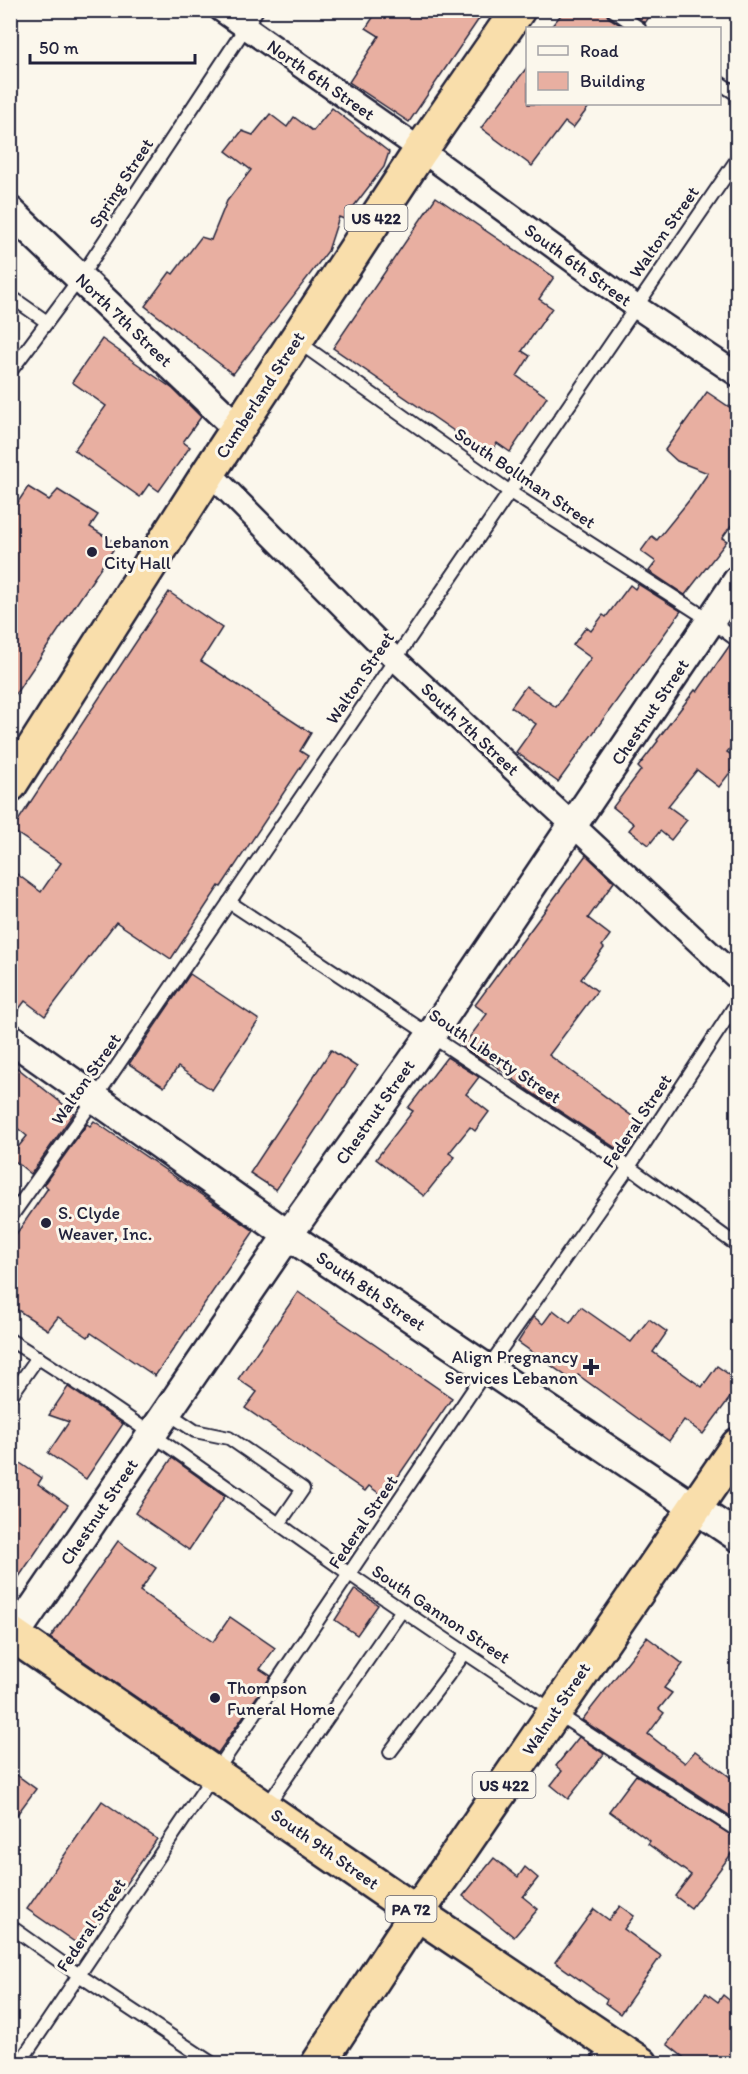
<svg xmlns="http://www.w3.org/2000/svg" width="748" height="2074" viewBox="0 0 748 2074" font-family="Itim,sans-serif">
  <rect width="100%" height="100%" fill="#fbf7ec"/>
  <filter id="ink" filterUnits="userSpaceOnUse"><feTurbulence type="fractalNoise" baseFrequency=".0167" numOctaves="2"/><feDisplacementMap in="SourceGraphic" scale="12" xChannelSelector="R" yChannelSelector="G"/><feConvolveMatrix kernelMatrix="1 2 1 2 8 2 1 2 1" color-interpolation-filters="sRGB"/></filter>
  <g filter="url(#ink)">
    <g fill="#e8afa1" stroke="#22223b" stroke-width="1.5">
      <path d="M 378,10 L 485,10 L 409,122 L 349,82 L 379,36 L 366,28 Z"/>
      <path d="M 565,10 L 605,10 L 608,17 L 625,28 L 550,28 Z"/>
      <path d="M 628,10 L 654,10 L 645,23 Z"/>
      <path d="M 528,66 L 528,104 L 591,104 L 573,128 L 565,122 L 532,166 L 481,128 Z"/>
      <path d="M 332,108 L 389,152 L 384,167 L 344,219 L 339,217 L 328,251 L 233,374 L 145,306 L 170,272 L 173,274 L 201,237 L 211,240 L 227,201 L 251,170 L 226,151 L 242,131 L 253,135 L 270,114 L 287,127 L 294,117 L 313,131 Z"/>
      <path d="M 436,197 L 554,277 L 539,299 L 552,308 L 522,351 L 530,356 L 517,376 L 547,397 L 510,452 L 497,443 L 489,455 L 333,348 Z"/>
      <path d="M 102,339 L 173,389 L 201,417 L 183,442 L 190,447 L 159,491 L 149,484 L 140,497 L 74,450 L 106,406 L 72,382 Z"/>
      <path d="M 707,392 L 738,413 L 738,516 L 722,538 L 727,541 L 685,595 L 649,571 L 656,562 L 641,551 L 652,536 L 657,540 L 691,498 L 708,473 L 677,461 L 665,450 Z"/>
      <path d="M 28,487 L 49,500 L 58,490 L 98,515 L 90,527 L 117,544 L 10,702 L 10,514 Z"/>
      <path d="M 638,584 L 681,611 L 558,782 L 516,752 L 536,724 L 511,707 L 526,686 L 556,707 L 591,658 L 573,645 L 586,627 L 591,631 L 603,615 L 606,617 L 630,585 L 635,589 Z"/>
      <path d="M 169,592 L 222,628 L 201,661 L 311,733 L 300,751 L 308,756 L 221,887 L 219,886 L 171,959 L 116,922 L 45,1016 L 25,1001 L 10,1021 L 10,869 L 41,892 L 61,863 L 12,830 Z"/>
      <path d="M 730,645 L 738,649 L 738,739 L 727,752 L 738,759 L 738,762 L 719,787 L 697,770 L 668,806 L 687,820 L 671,840 L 660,831 L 649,845 L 629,830 L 634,824 L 613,807 L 641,770 L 638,767 L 658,741 L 657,740 L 695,690 L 697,692 Z"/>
      <path d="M 586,855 L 614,882 L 588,918 L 610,935 L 602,946 L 604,948 L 581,979 L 597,991 L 549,1055 L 644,1125 L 623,1153 L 532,1093 L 490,1062 L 489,1064 L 462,1047 L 487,1014 L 475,1005 Z"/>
      <path d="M 190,974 L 259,1020 L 212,1090 L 178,1067 L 164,1087 L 129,1064 Z"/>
      <path d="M 331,1050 L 357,1067 L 276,1190 L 250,1173 Z"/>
      <path d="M 447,1057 L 479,1077 L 466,1094 L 489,1112 L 475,1131 L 470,1127 L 449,1153 L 455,1157 L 424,1196 L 376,1159 L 413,1111 L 408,1108 Z"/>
      <path d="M 10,1062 L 74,1113 L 31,1174 L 10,1157 L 27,1136 L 10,1122 Z"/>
      <path d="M 94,1121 L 254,1231 L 155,1376 L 91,1333 L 88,1337 L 58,1317 L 48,1330 L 10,1305 L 10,1243 L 48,1188 L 44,1184 L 87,1124 L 90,1126 Z"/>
      <path d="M 298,1292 L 452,1398 L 384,1497 L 369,1486 L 365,1491 L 245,1408 L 257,1392 L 238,1379 Z"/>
      <path d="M 581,1307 L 631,1342 L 649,1319 L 667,1332 L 653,1352 L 702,1387 L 717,1366 L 738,1381 L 738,1387 L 703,1434 L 684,1420 L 669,1441 L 578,1375 L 573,1381 L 518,1342 L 534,1317 L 543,1324 L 553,1310 L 570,1323 Z"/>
      <path d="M 68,1387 L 123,1424 L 86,1479 L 48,1453 L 69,1422 L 49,1415 Z"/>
      <path d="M 172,1458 L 225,1496 L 189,1550 L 135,1513 Z"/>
      <path d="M 17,1461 L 42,1478 L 38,1484 L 68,1505 L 10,1590 L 10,1471 Z"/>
      <path d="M 118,1541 L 156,1568 L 140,1591 L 213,1642 L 230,1617 L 275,1648 L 260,1669 L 271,1676 L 218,1753 L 50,1638 Z"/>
      <path d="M 355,1589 L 378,1605 L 357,1635 L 335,1620 Z"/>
      <path d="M 647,1637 L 683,1664 L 664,1688 L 672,1693 L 659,1709 L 664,1713 L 648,1734 L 685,1763 L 695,1751 L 738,1783 L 738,1821 L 582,1720 Z"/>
      <path d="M 579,1737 L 604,1754 L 568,1799 L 551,1785 L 562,1771 L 556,1766 Z"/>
      <path d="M 10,1770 L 36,1789 L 10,1824 Z"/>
      <path d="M 636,1775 L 738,1839 L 738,1845 L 691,1908 L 675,1896 L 691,1875 L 648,1844 L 650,1841 L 609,1811 Z"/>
      <path d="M 102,1801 L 157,1839 L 82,1947 L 27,1909 Z"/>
      <path d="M 494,1858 L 518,1877 L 525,1867 L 538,1878 L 523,1897 L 538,1909 L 514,1937 L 463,1896 Z"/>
      <path d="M 620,1906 L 634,1916 L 624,1929 L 661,1956 L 620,2014 L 605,2003 L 607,1999 L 555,1962 L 594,1909 L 609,1920 Z"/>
      <path d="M 706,1993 L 718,2002 L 723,1995 L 738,2007 L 738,2064 L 692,2064 L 667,2044 Z"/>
    </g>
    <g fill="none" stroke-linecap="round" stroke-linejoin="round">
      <g stroke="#22223b" stroke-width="16">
        <g id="service">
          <path d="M 613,10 L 639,28"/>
          <path d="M 720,83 L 738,95"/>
          <path d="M 10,296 L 47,322"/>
          <path d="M 297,341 L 510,492 L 711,621 L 738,641"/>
          <path d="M 10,372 L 80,278 L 257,10"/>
          <path d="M 229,902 L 629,1167 L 738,1246"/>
          <path d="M 10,1218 L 96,1097 L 738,158"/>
          <path d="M 10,1340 C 127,1413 238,1496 351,1575 C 478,1663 608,1747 738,1831"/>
          <path d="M 10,1397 L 38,1357"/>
          <path d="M 168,1413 L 195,1431 L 229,1438 L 303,1489 L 279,1524"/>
          <path d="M 390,1752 L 465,1653"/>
          <path d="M 266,1807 L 402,1610"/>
          <path d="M 10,1926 L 79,1975 L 213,2064"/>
          <path d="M 19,2064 L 487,1369 L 629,1167 L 738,1001"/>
          <path d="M 596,2064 L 609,2045"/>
        </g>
      </g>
      <g stroke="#22223b" stroke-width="27">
        <g id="minor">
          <path d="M 221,10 L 421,150 L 635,306 L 738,375"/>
          <path d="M 209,472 L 395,659 L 738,979"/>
        </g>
      </g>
      <g stroke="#22223b" stroke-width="33">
        <g id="tertiary">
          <path d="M 10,211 L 238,429"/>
          <path d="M 10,1038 L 288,1235 L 738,1537"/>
          <path d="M 10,1642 L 288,1235 L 431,1035 L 738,580"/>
        </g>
      </g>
      <g stroke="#22223b" stroke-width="38">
        <g id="trunk">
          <path d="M 10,785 L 209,472 L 421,150 L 518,10"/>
          <path d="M 10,1633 L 417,1913 L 641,2064"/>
          <path d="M 318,2064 L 417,1913 L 738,1445"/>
        </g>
      </g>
      <use href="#service" stroke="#fbf7ec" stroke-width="12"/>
      <use href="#minor" stroke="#fbf7ec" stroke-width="22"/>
      <use href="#tertiary" stroke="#fbf7ec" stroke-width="28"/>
      <use href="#trunk" stroke="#f9deab" stroke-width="33"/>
    </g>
  </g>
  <g fill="#22223b" stroke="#fbf7ec" stroke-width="2">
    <circle cx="92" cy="552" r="6"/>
    <circle cx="46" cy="1223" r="6"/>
    <path d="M588 1358h6v6h6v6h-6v6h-6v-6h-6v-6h6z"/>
    <circle cx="215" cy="1698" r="6"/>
  </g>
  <g text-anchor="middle" stroke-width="6" stroke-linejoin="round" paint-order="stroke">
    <g fill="#fbf7ec" stroke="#636270" stroke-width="1.5">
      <rect x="344.5" y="205" width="63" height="26" rx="4.5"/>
      <rect x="472.5" y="1772" width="63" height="26" rx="4.5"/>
      <rect x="385.5" y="1896" width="51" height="26" rx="4.5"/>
    </g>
    <g font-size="16" font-weight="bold" fill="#22223b">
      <text x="376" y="224">US 422</text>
      <text x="504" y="1791">US 422</text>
      <text x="411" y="1915">PA 72</text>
    </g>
    <g font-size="18" fill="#22223b" stroke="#fbf7ec">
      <text transform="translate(321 80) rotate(35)" y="6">North 6th Street</text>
      <text transform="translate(121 183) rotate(-57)" y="6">Spring Street</text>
      <text transform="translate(664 232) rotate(-55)" y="6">Walton Street</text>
      <text transform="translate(578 265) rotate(36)" y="6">South 6th Street</text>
      <text transform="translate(124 320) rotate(44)" y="6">North 7th Street</text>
      <text transform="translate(260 395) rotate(-57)" y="6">Cumberland Street</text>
      <text transform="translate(525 478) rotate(34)" y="6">South Bollman Street</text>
      <text transform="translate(360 678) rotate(-56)" y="6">Walton Street</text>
      <text transform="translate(650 712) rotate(-56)" y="6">Chestnut Street</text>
      <text transform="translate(470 729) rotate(43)" y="6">South 7th Street</text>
      <text transform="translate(495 1056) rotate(34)" y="6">South Liberty Street</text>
      <text transform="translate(86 1079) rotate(-55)" y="6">Walton Street</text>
      <text transform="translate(375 1112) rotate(-55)" y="6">Chestnut Street</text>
      <text transform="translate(637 1121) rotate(-56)" y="6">Federal Street</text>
      <text transform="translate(371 1291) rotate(34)" y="6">South 8th Street</text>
      <text transform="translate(99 1512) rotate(-56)" y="6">Chestnut Street</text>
      <text transform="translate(363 1522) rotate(-56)" y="6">Federal Street</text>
      <text transform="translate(441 1614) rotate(34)" y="6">South Gannon Street</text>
      <text transform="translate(556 1709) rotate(-56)" y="6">Walnut Street</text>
      <text transform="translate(325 1849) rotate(35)" y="6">South 9th Street</text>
      <text transform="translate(91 1925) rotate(-56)" y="6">Federal Street</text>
    </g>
    <g font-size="18" fill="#22223b" stroke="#fbf7ec" text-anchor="start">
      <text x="104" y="548">Lebanon<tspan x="104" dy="21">City Hall</tspan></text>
      <text x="58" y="1219">S. Clyde<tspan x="58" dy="21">Weaver, Inc.</tspan></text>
      <text x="578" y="1363" text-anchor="end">Align Pregnancy<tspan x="578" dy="21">Services Lebanon</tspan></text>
      <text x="227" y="1694">Thompson<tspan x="227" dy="21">Funeral Home</tspan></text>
    </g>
  </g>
  <rect width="748" height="2074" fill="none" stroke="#fbf7ec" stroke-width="36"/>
  <rect x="18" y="18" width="712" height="2038" fill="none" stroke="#22223b" stroke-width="2" filter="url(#ink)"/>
  <rect x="526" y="27" width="195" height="78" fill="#fbf7ec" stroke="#a4a2a5" stroke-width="1.5"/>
  <rect x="538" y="46" width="30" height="9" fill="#fbf7ec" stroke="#a4a2a5" stroke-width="1.5"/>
  <text x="580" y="57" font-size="18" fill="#22223b">Road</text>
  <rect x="538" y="72" width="30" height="18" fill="#e8afa1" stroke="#a4a2a5" stroke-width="1.5"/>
  <text x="580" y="87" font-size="18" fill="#22223b">Building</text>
  <path d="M30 54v9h165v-9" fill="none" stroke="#22223b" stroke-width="3"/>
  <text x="39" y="54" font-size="18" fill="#22223b" stroke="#fbf7ec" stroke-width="4.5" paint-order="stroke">50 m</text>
</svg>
